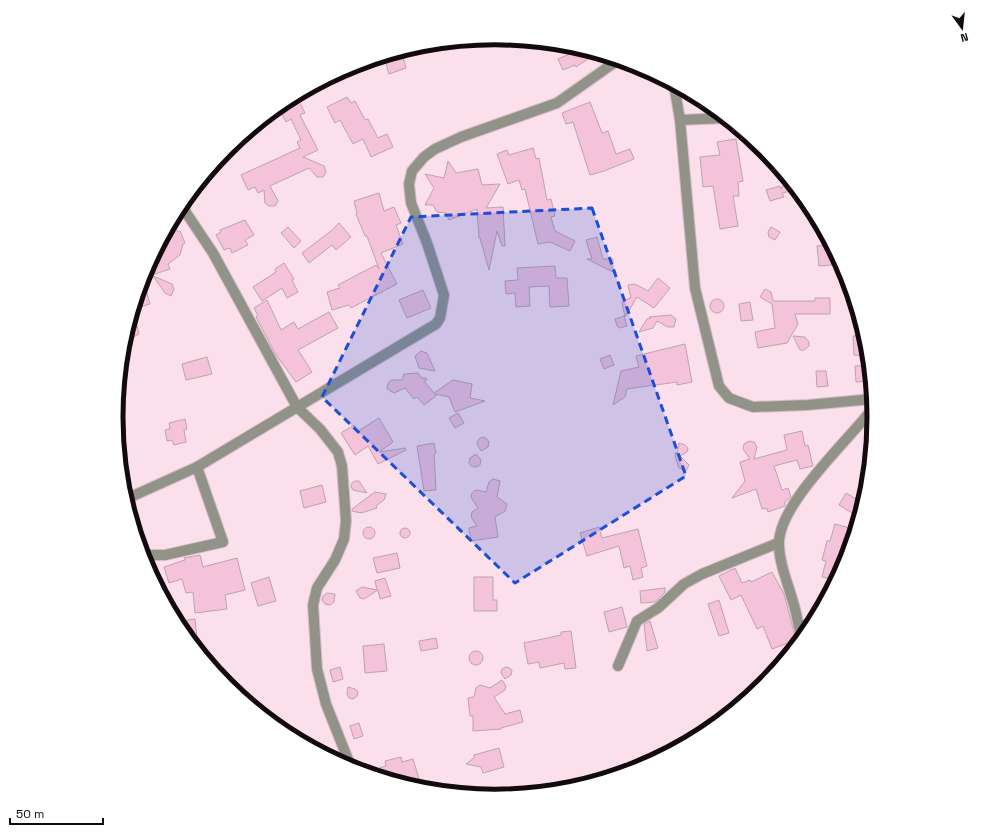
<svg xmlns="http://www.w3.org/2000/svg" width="990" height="834" viewBox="0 0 990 834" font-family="'Space Grotesk',sans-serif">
  <rect width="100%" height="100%" fill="#fbdfeb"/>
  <g fill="#f4c2d9" stroke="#bda3ae">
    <path d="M 581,49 L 588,59 L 576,67 L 575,65 L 563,70 L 558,59 Z"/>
    <path d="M 402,54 L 406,68 L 389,74 L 385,60 Z"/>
    <path d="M 347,97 L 351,103 L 355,101 L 365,120 L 368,119 L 378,138 L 387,134 L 393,147 L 371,157 L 363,139 L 353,144 L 340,120 L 335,123 L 327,107 Z"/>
    <path d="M 299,101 L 305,113 L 300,115 L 318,150 L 303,157 L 324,166 L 326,172 L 323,177 L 317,177 L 309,168 L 270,186 L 278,201 L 275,206 L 269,206 L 265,203 L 264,190 L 258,193 L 255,187 L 248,190 L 241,175 L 300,148 L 297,142 L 301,140 L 291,119 L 286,122 L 280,110 Z"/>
    <path d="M 590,102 L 602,133 L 608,131 L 616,154 L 630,149 L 634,159 L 604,171 L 590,175 L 573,122 L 566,124 L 562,113 Z"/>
    <path d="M 736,139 L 743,181 L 738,182 L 739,196 L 733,196 L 738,226 L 720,229 L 713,186 L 703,187 L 700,157 L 720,155 L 717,142 Z"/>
    <path d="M 533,148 L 536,159 L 539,158 L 547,200 L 551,199 L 555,216 L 551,217 L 555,231 L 575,241 L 570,251 L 550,242 L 538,244 L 525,189 L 522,190 L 519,180 L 508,184 L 497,154 L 507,150 L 509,155 Z"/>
    <path d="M 448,161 L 456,173 L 478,169 L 482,185 L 500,184 L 486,208 L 503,207 L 505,246 L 502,246 L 497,231 L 489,270 L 480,238 L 479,238 L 477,209 L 449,220 L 446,213 L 437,212 L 433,205 L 425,205 L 434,188 L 425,174 L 444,178 Z"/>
    <path d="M 787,179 L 794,187 L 791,191 L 782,193 L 784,197 L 770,201 L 766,190 L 780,186 L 781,189 Z"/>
    <path d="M 379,193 L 384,211 L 394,207 L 401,223 L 396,225 L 403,244 L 381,253 L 397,284 L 351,308 L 349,305 L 332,310 L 327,292 L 340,288 L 338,285 L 376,265 L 379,269 L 367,236 L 365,236 L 356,214 L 357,213 L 354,201 Z"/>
    <path d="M 245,220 L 254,235 L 245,240 L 248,245 L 232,253 L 230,248 L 224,250 L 216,235 L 221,232 L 220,230 Z"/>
    <path d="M 339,223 L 351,237 L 336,250 L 332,245 L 309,263 L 302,253 L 331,231 Z"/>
    <path d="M 175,227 L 178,232 L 180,231 L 185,243 L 183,244 L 180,255 L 168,264 L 170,269 L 152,275 L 147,268 L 158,247 L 167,244 L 164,237 L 167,231 Z"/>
    <path d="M 288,227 L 301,241 L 294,248 L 281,233 Z"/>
    <path d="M 771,227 L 780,232 L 775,240 L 769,237 L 768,232 Z"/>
    <path d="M 597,237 L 603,259 L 613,259 L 613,272 L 587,259 L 592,259 L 586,240 Z"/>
    <path d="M 830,245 L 832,265 L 819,266 L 817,246 Z"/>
    <path d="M 284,263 L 294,279 L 292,280 L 298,292 L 287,298 L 282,288 L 262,301 L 253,287 L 276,272 L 275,269 Z"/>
    <path d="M 555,266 L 556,278 L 567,278 L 569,306 L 550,307 L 549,286 L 529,287 L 530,306 L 516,307 L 515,293 L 506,294 L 505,281 L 518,280 L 517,268 Z"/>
    <path d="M 153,276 L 172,284 L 174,289 L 171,296 L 165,293 Z"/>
    <path d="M 658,278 L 670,288 L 654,308 L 637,297 L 625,317 L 622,303 L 624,300 L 631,298 L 628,285 L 635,284 L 648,291 Z"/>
    <path d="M 143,279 L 150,304 L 134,309 Z"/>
    <path d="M 765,289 L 771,292 L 773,301 L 815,301 L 815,298 L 830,298 L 830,314 L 795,314 L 798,324 L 787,343 L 758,348 L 755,332 L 775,328 L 772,304 L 760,297 Z"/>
    <path d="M 423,290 L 431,308 L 407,318 L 399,300 Z"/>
    <circle cx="717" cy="306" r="7"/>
    <path d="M 267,300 L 281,330 L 294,322 L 298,329 L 329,312 L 338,328 L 298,350 L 312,372 L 296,382 L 276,355 L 256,317 L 258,316 L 254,308 Z"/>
    <path d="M 750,302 L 753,320 L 741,321 L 739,304 Z"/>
    <path d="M 671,315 L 676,319 L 674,327 L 668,327 L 657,321 L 653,328 L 639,332 L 647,319 L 651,318 L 649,317 Z"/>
    <path d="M 624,316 L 627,326 L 620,328 L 617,326 L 615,319 Z"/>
    <path d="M 129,323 L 137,326 L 139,334 L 124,342 Z"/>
    <path d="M 864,335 L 868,356 L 854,355 L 853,336 Z"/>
    <path d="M 793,336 L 805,337 L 809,342 L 809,346 L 804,350 L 800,350 Z"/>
    <path d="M 685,344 L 692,382 L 677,385 L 677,382 L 627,389 L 625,397 L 613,405 L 621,371 L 639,367 L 636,356 Z"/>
    <path d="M 421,351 L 427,353 L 435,371 L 419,368 L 415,356 Z"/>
    <path d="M 610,355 L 614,365 L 604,369 L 600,359 Z"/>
    <path d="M 207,357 L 212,374 L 186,380 L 182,364 Z"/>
    <path d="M 869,365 L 870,381 L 856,382 L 855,366 Z"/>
    <path d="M 816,371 L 826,371 L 828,386 L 817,387 Z"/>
    <path d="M 418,373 L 422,378 L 426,378 L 427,380 L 424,381 L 434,393 L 453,380 L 472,384 L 470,398 L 485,401 L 455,412 L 449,397 L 435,394 L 436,396 L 424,405 L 417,397 L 414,399 L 405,388 L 394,393 L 387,389 L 388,383 L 391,380 L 402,380 L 404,374 Z"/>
    <path d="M 458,413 L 464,423 L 455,428 L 449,418 Z"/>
    <path d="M 379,418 L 393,442 L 379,452 L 405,448 L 406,450 L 378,464 L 368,446 L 355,455 L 341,433 L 354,425 L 358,431 Z"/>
    <path d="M 185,419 L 187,429 L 184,430 L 186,442 L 174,445 L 172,440 L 167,441 L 165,430 L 170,429 L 169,423 Z"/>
    <path d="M 802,431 L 805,446 L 808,445 L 813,466 L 800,469 L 797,460 L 774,466 L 782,490 L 788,488 L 791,497 L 785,502 L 785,506 L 768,512 L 767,508 L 762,509 L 756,489 L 732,498 L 745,481 L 740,462 L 750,459 L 743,449 L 744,444 L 749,441 L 754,442 L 757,447 L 754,459 L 787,450 L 784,435 Z"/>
    <path d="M 482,437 L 486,438 L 489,442 L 488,447 L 481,451 L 477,444 L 478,440 Z"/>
    <path d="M 434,443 L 436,453 L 434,454 L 436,490 L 424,491 L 417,446 Z"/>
    <path d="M 679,443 L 685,445 L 688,448 L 687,452 L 680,456 L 689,465 L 686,471 L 679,468 L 676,459 L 675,452 L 677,454 Z"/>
    <path d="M 476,454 L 481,460 L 480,465 L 476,467 L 471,466 L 469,463 L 470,458 Z"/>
    <path d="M 493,479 L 500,481 L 497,497 L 507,504 L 505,511 L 495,517 L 498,537 L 471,541 L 469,528 L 477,526 L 471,517 L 472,512 L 478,508 L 471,497 L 472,493 L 476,490 L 486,492 L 489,482 Z"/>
    <path d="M 355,481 L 359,481 L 367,493 L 353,490 L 351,487 L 352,483 Z"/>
    <path d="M 322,485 L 326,502 L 304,508 L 300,491 Z"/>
    <path d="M 375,492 L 386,494 L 384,500 L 376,506 L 377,508 L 361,513 L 352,511 L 352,509 Z"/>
    <path d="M 846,493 L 863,503 L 857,516 L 839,505 Z"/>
    <path d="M 835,524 L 850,528 L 839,574 L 835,580 L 822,577 L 826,561 L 822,560 L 827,541 L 830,541 Z"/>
    <path d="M 599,527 L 602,538 L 638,529 L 647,566 L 641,568 L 643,577 L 633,580 L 630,566 L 624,568 L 619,546 L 587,556 L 580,533 Z"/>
    <circle cx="369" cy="533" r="6"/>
    <circle cx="405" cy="533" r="5"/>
    <path d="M 397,553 L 400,568 L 377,573 L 373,558 Z"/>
    <path d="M 200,555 L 203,567 L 237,558 L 245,590 L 225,595 L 227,609 L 195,613 L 193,592 L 186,593 L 182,579 L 169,583 L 164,567 L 185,560 L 184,558 Z"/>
    <path d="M 735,568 L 742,583 L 750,580 L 751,582 L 772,572 L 784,594 L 796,640 L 772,649 L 763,626 L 757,629 L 741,595 L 731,600 L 719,576 Z"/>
    <path d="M 269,577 L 276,601 L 258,606 L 251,583 Z"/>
    <path d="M 474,577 L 493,577 L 493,600 L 497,600 L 497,611 L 474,611 Z"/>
    <path d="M 385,578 L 391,596 L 380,599 L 378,590 L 364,599 L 360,598 L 356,591 L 362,587 L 377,590 L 375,581 Z"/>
    <path d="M 665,588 L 665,592 L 655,602 L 641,603 L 640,591 Z"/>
    <path d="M 327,593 L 335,594 L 334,602 L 330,605 L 325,604 L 322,600 L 323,596 Z"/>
    <path d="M 719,600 L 729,633 L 719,636 L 708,604 Z"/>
    <path d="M 622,607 L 627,627 L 609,632 L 604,612 Z"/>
    <path d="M 195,619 L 198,650 L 177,622 Z"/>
    <path d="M 650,621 L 658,648 L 647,651 L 644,624 Z"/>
    <path d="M 571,631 L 576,668 L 565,669 L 564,663 L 540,668 L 539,662 L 528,664 L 524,643 L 561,635 L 561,632 Z"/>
    <path d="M 436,638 L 438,648 L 421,651 L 419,641 Z"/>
    <path d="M 384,644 L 387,671 L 365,673 L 363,646 Z"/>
    <circle cx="476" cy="658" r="7"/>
    <path d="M 340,667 L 343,679 L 333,682 L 330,670 Z"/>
    <path d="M 506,667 L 510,668 L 512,671 L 511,675 L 505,679 L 501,673 L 502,669 Z"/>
    <path d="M 502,680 L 506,686 L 505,690 L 494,697 L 505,714 L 520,710 L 523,722 L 501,728 L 501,729 L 473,731 L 473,716 L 470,716 L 468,698 L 474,697 L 476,688 L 480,685 L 490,688 Z"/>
    <path d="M 348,687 L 355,689 L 358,692 L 357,696 L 353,699 L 349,698 L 347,694 Z"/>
    <path d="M 359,723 L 363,736 L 354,739 L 350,726 Z"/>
    <path d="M 499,748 L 504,767 L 483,773 L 481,767 L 466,764 L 474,758 L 474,755 Z"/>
    <path d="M 401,757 L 402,762 L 413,759 L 420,782 L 409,785 L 382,777 L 379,768 L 386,766 L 385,761 Z"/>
  </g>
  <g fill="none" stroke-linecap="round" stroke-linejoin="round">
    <g stroke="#d6bdc8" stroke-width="12">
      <g id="minor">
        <path d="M 674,85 L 680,120 L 695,288 L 719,386 L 729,398 L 753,407 L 808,405 L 872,399"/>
        <path d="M 680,120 L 725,118"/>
        <path d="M 181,205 L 213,253 L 297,407 L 320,429 L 338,452 L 342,466 L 346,521 L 344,539 L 335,560 L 317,588 L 313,605 L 317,669 L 326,704 L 351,767"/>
        <path d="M 126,499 L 197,467 L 436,324 L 440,318 L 444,295 L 427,243 L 411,203 L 409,184 L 412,171 L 424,157 L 435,149 L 461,137 L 557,103 L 618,60"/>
        <path d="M 143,555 L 165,555 L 223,542 L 197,467"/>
        <path d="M 802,638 C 798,626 797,614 793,602 C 788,583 779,564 779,544 C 778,504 849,440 873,408"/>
        <path d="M 618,666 L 637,621 L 658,608 L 684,584 L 702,574 L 778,543"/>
      </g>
    </g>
    <use href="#minor" stroke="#919388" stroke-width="10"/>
  </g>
  <path fill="#1d4ed8" fill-opacity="0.2" stroke="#1d4ed8" stroke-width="3" stroke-dasharray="8 5" stroke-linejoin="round" d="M 592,208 L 686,476 L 515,583 L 322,397 L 411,217 Z"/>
  <path d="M0 0H990V834H0ZM123 417a372 372 0 1 1 744 0a372 372 0 1 1-744 0Z" fill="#fff" fill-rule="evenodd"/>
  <path fill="none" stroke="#130a0e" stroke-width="5" d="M123 417a372 372 0 1 1 744 0a372 372 0 1 1-744 0Z"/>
  <g transform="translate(962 28) rotate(165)" stroke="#ffffff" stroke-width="3" paint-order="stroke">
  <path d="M0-3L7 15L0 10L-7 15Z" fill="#130a0e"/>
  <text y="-6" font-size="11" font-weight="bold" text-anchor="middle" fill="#130a0e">N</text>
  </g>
  <path d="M10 818v6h93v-6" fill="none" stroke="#130a0e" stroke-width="2"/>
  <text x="16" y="818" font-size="12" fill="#130a0e" stroke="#ffffff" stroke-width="3" paint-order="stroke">50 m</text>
</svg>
